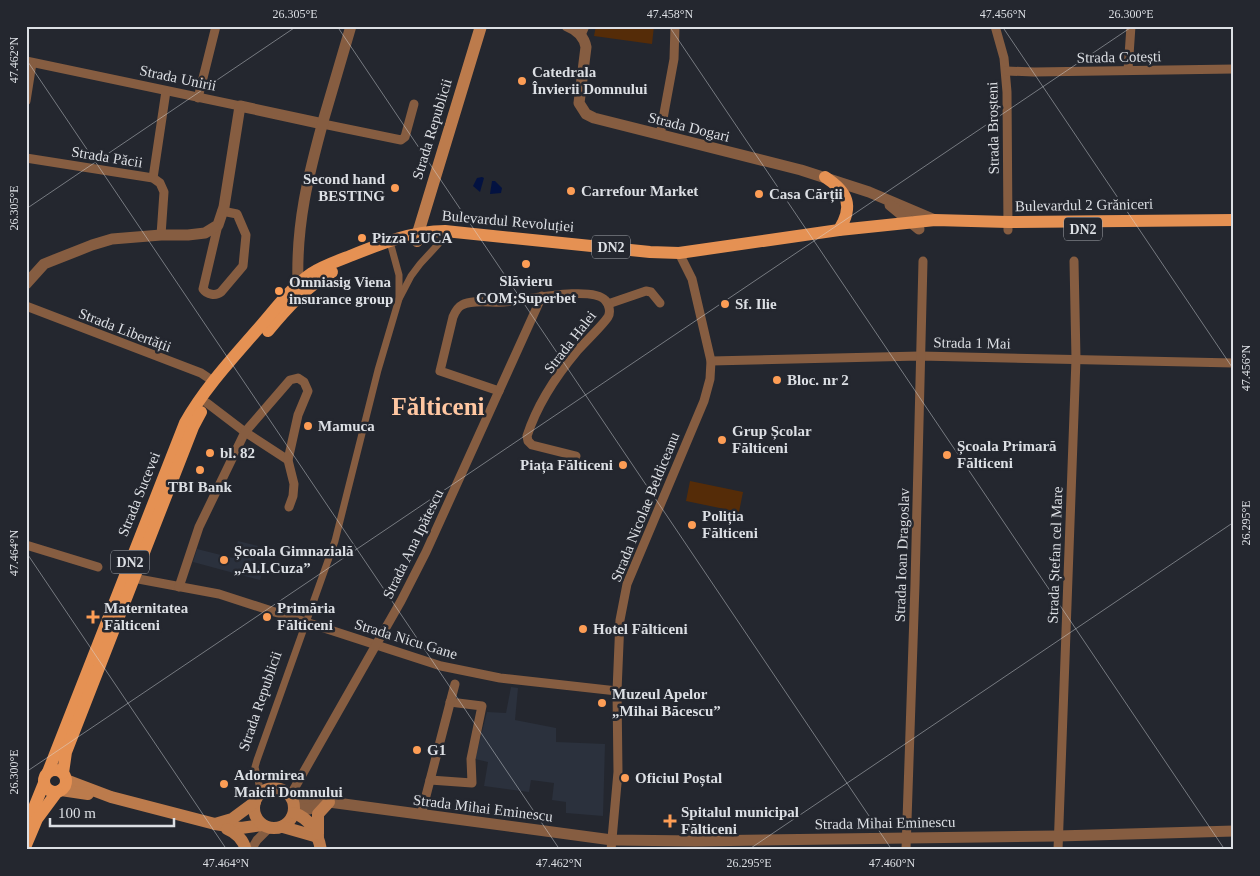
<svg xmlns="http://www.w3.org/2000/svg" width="1260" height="876" viewBox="0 0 1260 876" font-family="Georgia,serif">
  <rect width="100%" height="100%" fill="#24272f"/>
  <g fill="#2b313d">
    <path d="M 238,541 L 258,546 L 253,563 L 264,566 L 260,580 L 193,562 L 197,549 L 233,558 Z"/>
    <path d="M 511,687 L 518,688 L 515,720 L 556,728 L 556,742 L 605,744 L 603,816 L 566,813 L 566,802 L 552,800 L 554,783 L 531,780 L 529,792 L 484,786 L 488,762 L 475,759 L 487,712 L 506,713 Z"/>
  </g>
  <g fill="#552c08">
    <path d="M 596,26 L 654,26 L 652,44 L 594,36 Z"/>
    <path d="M 690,481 L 743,492 L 739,512 L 686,501 Z"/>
  </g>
  <g fill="#031241">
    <path d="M 482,177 L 484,178 L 480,192 L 473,186 L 477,178 Z"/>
    <path d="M 492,181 L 495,181 L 502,188 L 501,193 L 490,194 Z"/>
  </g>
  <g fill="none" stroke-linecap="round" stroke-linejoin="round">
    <g stroke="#865d41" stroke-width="7">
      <path d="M 390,242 L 399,275 L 399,298"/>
      <path d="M 261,793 L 255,767 L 257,760 L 335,541 L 378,370 L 399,299 L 411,276 L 420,264 L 443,239 L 445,231"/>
    </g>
    <g stroke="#865d41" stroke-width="9">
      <path d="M 995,26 L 1004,58 L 1007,92 L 1008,230"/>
      <path d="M 581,35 L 585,26"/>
      <path d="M 26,61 L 240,106"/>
      <path d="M 1128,70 L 1131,26"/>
      <path d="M 1006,71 L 1034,72 L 1234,69"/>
      <path d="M 198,98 L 216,26"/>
      <path d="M 26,101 L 32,63"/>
      <path d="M 323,124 L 401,140 L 405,137 L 414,104"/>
      <path d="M 660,135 L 674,59 L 675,26"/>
      <path d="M 26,158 L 153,178 L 160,183 L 164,192 L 161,235"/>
      <path d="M 153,178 L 166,91"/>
      <path d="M 218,225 L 203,289 C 207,295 216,296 221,292 L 243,266 L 246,235 L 237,214 L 222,211"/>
      <path d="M 608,304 L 646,291 L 651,292 L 660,303"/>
      <path d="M 26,306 L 201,373 L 213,381"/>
      <path d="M 711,361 L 920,356 L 1234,363"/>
      <path d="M 499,391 L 440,371 L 453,317 C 455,312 458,307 462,305 C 473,299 491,303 504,302 C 523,301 591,285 605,300 C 609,304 611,312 608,317 C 602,326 585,342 577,351 C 556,376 537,405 527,436 L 528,441 L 532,445 L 576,456"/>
      <path d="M 207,403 L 245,432 L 288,460"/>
      <path d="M 26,545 L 98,567"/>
      <path d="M 133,578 L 219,594 L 441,666 L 500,678 L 617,691"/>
      <path d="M 179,587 L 199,527 L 245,432 L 290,380 L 298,378 L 304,382 L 308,391 L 298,415 L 288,460 L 294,484 L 293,496 L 289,507"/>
      <path d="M 430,780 L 472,783 L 471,759 L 482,706 L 450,702"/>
      <path d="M 290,796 L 401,601 L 426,552 L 542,296"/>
      <path d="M 421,815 L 455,684"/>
      <path d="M 251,850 L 257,840 L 269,828"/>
      <path d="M 611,850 L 618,772 L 617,691 L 620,620 L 627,584 L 704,401 L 710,379 L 711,361 L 692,279 L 679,253"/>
      <path d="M 906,850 L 915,584 L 923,261"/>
      <path d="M 1058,850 L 1076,359 L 1074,261"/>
    </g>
    <g stroke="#865d41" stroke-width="11">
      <path d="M 567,26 C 577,30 584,36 586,47 L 579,103 L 586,114 L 594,118 L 801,170 L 869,192 L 935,220"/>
      <path d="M 890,205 L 919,229"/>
      <path d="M 26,284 L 44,264 L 92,245 L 112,239 L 161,235 L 188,235 L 205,233 L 218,225 L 224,207 L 240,106 L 323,124"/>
      <path d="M 300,290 L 298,284 C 296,224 308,176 324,118 C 333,88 342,57 351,26"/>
      <path d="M 292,799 L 329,802 L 612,840 L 695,841 L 1058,836 L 1234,831"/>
      <path d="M 294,810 L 309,809 L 326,803"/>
    </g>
    <g stroke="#bc7b4c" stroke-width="12">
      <path d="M 417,241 L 418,233 L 481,26"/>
      <path d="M 66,780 L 111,797 L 215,824 L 241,828 L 262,825"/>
      <circle cx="274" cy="808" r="20"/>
      <path d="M 61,790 L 88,794"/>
      <path d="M 294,813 C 311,819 318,833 321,850"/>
      <path d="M 215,824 L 232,819 L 255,802"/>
      <path d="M 283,827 L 318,837"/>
      <path d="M 227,829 C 237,833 243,839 246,850"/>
      <path d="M 318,834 L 318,814 L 329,802"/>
    </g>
    <g stroke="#e59153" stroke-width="12">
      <path d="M 825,177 C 848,192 854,206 839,230"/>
      <path d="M 268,331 C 287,308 306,287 332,272"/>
      <circle cx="55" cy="781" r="11"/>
      <path d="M 48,772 L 185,423 C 204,389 231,360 257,330 C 274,311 290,288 312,273 C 323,266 337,261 350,256 C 380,244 412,231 445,231 L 650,252 L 679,253 L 839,230 L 935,220 L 1008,222 L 1234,220"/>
      <path d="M 63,773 L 66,752 L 193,427 L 201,412"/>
      <path d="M 27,825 L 44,783"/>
      <path d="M 26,845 L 37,819 L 57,792"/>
    </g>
  </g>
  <path fill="none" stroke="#dcdfe4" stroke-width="1" stroke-opacity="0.45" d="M 337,26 L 892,850M 669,26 L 1225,850M 1002,26 L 1234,370M 26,59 L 560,850M 26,209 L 297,26M 26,552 L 227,850M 26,772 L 1133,26M 748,850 L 1234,522"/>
  <g fill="#fd9d55" stroke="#24272f" stroke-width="2">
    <circle cx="522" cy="81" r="5"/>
    <circle cx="395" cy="188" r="5"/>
    <circle cx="571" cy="191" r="5"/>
    <circle cx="759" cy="194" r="5"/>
    <circle cx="362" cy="238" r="5"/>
    <circle cx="526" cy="264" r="5"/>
    <circle cx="279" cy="291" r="5"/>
    <circle cx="725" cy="304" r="5"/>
    <circle cx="777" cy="380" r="5"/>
    <circle cx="308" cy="426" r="5"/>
    <circle cx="722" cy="440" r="5"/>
    <circle cx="210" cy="453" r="5"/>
    <circle cx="947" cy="455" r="5"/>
    <circle cx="623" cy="465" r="5"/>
    <circle cx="200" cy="470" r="5"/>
    <circle cx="692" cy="525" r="5"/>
    <circle cx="224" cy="560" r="5"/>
    <path d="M90.5 609.5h5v5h5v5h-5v5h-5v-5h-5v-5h5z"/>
    <circle cx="267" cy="617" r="5"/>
    <circle cx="583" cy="629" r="5"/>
    <circle cx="602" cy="703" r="5"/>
    <circle cx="417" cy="750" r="5"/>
    <circle cx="625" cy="778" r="5"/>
    <circle cx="224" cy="784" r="5"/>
    <path d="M667.5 813.5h5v5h5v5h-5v5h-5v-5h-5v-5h5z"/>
  </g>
  <g text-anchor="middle" stroke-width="5" stroke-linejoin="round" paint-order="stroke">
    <g fill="#24272f" stroke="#a5a8ae" stroke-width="1">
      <rect x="1064" y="217.5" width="38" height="23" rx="4"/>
      <rect x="592" y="235.5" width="38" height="23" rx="4"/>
      <rect x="111" y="550.5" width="38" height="23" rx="4"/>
    </g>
    <g font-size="14" font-weight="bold" fill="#dcdfe4">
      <text x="1083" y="234">DN2</text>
      <text x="611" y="252">DN2</text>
      <text x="130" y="567">DN2</text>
    </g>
    <g font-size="15" fill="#dcdfe4" stroke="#24272f">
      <text transform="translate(1119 57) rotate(-1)" y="5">Strada Cotești</text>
      <text transform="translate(178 78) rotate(12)" y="5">Strada Unirii</text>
      <text transform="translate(689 127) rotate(14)" y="5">Strada Dogari</text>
      <text transform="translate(993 128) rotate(-91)" y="5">Strada Broșteni</text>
      <text transform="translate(432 129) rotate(-73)" y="5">Strada Republicii</text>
      <text transform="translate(107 157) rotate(9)" y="5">Strada Păcii</text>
      <text transform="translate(1084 205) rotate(-1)" y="5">Bulevardul 2 Grăniceri</text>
      <text transform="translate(508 221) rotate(5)" y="5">Bulevardul Revoluției</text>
      <text transform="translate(125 330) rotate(21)" y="5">Strada Libertății</text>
      <text transform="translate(570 342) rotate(-52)" y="5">Strada Halei</text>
      <text transform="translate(972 343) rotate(1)" y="5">Strada 1 Mai</text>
      <text transform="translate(139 494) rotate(-68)" y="5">Strada Sucevei</text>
      <text transform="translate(645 507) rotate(-68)" y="5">Strada Nicolae Beldiceanu</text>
      <text transform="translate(413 544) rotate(-64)" y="5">Strada Ana Ipătescu</text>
      <text transform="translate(902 555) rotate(-88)" y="5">Strada Ioan Dragoslav</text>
      <text transform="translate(1055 555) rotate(-88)" y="5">Strada Ștefan cel Mare</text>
      <text transform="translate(406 639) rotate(17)" y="5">Strada Nicu Gane</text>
      <text transform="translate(260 701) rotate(-71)" y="5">Strada Republicii</text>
      <text transform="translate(483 808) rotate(7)" y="5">Strada Mihai Eminescu</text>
      <text transform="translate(885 823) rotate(-1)" y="5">Strada Mihai Eminescu</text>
    </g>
    <g font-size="15" font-weight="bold" fill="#dcdfe4" stroke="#24272f" text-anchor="start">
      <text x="532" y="77">Catedrala<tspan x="532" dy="17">Învierii Domnului</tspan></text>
      <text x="385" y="184" text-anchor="end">Second hand<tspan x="385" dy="17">BESTING</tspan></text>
      <text x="581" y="196">Carrefour Market</text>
      <text x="769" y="199">Casa Cărții</text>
      <text x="372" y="243">Pizza LUCA</text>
      <text x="526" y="286" text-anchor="middle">Slăvieru<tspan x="526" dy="17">COM;Superbet</tspan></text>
      <text x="289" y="287">Omniasig Viena<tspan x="289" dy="17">insurance group</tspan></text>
      <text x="735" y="309">Sf. Ilie</text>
      <text x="787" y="385">Bloc. nr 2</text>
      <text x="318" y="431">Mamuca</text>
      <text x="732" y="436">Grup Școlar<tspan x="732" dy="17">Fălticeni</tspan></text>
      <text x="957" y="451">Școala Primară<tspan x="957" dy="17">Fălticeni</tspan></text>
      <text x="220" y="458">bl. 82</text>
      <text x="613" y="470" text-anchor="end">Piața Fălticeni</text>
      <text x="200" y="492" text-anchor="middle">TBI Bank</text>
      <text x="702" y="521">Poliția<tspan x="702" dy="17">Fălticeni</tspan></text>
      <text x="234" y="556">Școala Gimnazială<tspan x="234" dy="17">„Al.I.Cuza”</tspan></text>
      <text x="104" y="613">Maternitatea<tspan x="104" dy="17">Fălticeni</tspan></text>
      <text x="277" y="613">Primăria<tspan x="277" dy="17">Fălticeni</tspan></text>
      <text x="593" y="634">Hotel Fălticeni</text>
      <text x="612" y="699">Muzeul Apelor<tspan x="612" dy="17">„Mihai Băcescu”</tspan></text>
      <text x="427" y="755">G1</text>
      <text x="234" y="780">Adormirea<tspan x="234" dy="17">Maicii Domnului</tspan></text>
      <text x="635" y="783">Oficiul Poștal</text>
      <text x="681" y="817">Spitalul municipal<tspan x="681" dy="17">Fălticeni</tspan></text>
    </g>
    <g font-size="25" font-weight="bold" fill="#ffc7a2" stroke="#24272f">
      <text x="438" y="415">Fălticeni</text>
    </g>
  </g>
  <rect width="1260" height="876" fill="none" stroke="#24272f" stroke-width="55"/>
  <path d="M50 818v8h124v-8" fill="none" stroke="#dcdfe4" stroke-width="2.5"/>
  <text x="58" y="818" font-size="15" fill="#dcdfe4" stroke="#24272f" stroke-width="4" paint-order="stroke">100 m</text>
  <rect x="28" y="28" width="1204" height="820" fill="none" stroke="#dcdfe4" stroke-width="2"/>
  <g font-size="12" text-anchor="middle" fill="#dcdfe4">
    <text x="295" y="18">26.305°E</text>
    <text x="670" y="18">47.458°N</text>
    <text x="1003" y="18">47.456°N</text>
    <text x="1131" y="18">26.300°E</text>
    <text transform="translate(14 60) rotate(-90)" y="4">47.462°N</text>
    <text transform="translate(14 208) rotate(-90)" y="4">26.305°E</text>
    <text transform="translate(1246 368) rotate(-90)" y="4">47.456°N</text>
    <text transform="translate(1246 523) rotate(-90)" y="4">26.295°E</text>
    <text transform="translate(14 553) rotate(-90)" y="4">47.464°N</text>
    <text transform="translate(14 772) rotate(-90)" y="4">26.300°E</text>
    <text x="226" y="867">47.464°N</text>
    <text x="559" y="867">47.462°N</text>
    <text x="749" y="867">26.295°E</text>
    <text x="892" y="867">47.460°N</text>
  </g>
</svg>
